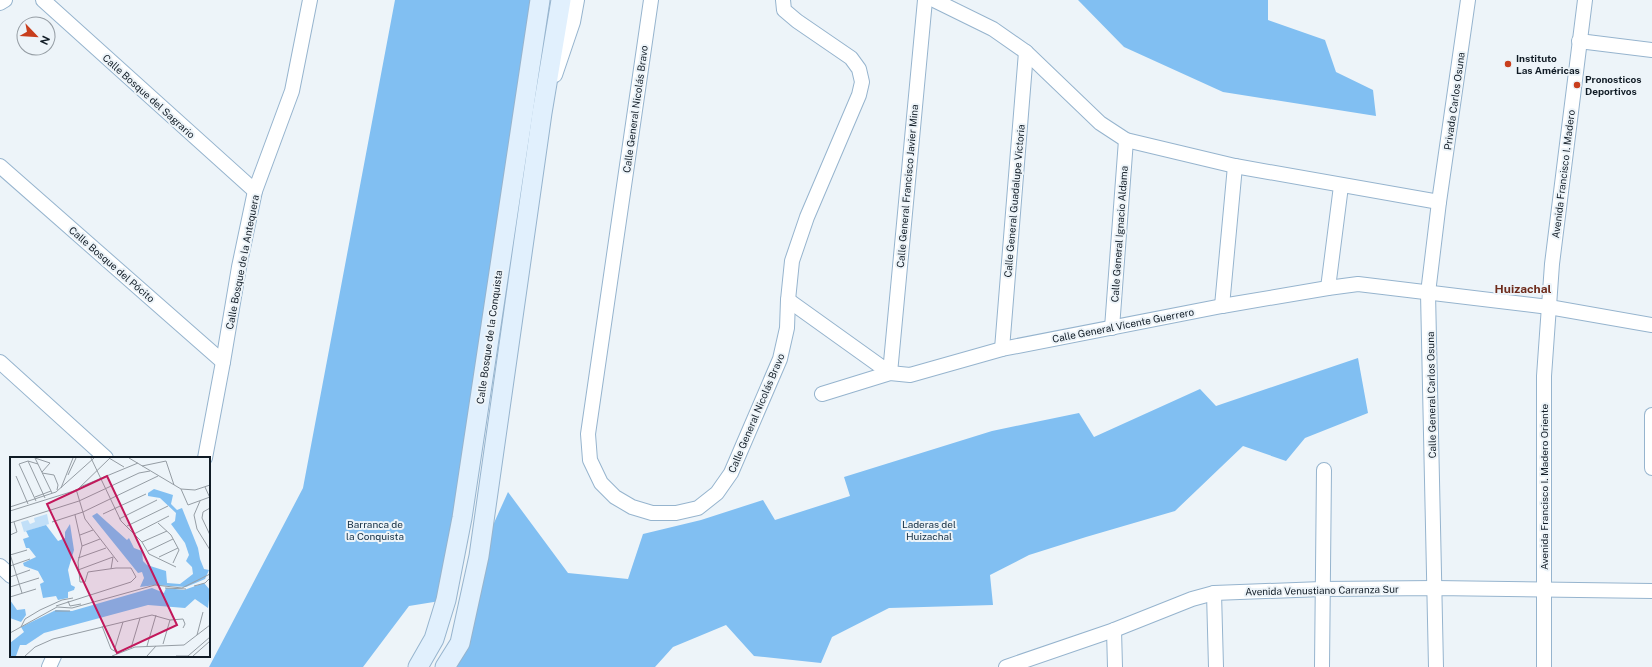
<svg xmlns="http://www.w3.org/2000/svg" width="1652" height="667" viewBox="0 0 1652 667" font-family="'Public Sans',sans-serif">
  <rect width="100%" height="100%" fill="#edf4f9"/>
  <g fill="#81bff2">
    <path d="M 395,0 L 540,0 L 446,600 L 409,606 L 363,667 L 209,667 L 303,488 Z"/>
    <path d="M 1078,0 L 1268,0 L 1268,20 L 1325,40 L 1336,72 L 1373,90 L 1376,116 L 1223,92 L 1124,47 Z"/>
    <path d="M 1358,358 L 1368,413 L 1305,438 L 1286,461 L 1243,446 L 1175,511 L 1086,537 L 1029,555 L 990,575 L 993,605 L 889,608 L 832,637 L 821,663 L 754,656 L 726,625 L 673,647 L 655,667 L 445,667 L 479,556 L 508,492 L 568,573 L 628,579 L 643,534 L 701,520 L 763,500 L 775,520 L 850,496 L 844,477 L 992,431 L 1079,413 L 1094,437 L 1200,389 L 1216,406 Z"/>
  </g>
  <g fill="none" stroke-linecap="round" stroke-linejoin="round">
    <g stroke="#96b4ce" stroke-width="16">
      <g id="street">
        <path d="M 43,0 L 255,191"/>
        <path d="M 651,0 L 588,434 L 590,460 L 601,483 L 615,497 L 632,507 L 652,513 L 676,513 L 698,508 L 717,493 L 731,473 L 780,359 L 787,328 L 788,300 L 792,261 L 807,217 L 859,95 L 862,82 L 859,69 L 851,58 L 797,21 L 784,10 L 783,0"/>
        <path d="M 934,0 L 993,29 L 1026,52 L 1100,123 L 1126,140 L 1235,166 L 1439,202"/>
        <path d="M 0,3 L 5,0"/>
        <path d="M 1579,41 L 1652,50"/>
        <path d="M 555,75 L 573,22 L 577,0"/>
        <path d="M 0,166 L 223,362"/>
        <path d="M 1328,288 L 1341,186"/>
        <path d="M 788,300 L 890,373 L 925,0"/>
        <path d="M 1222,306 L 1235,166"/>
        <path d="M 1112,328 L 1126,140"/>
        <path d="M 1002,349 L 1026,52"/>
        <path d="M 0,362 L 106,458"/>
        <path d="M 822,394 L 890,373 L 910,375 L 1002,349 L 1222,306 L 1328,288 L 1358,284 L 1549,307 L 1652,325"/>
        <path d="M 1652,415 L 1652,468"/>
        <path d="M 205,458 L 223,362 L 239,267 L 255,191 L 292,91 L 310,0"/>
        <path d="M 0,566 L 11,576"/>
        <path d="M 1214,593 L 1216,667"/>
        <path d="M 1114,630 L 1115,667"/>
        <path d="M 49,667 L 54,656"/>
        <path d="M 1006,667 L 1114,630 L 1192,599 L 1214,593 L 1322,589 L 1435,588 L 1652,591"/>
        <path d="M 1322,667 L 1324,470"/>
        <path d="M 1436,667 L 1428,293 L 1439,202 L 1468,0"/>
        <path d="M 1544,667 L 1544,376 L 1552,264 L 1585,0"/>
      </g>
    </g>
    <g stroke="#96b4ce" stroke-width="21">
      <g id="secondary">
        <path d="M 418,667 L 434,639 L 446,600 L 462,518 L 540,0"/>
        <path d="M 445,667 L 460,643 L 479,556 L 542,113 L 561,0"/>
      </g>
    </g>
    <use href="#street" stroke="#fff" stroke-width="14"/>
    <use href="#secondary" stroke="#e1f0fd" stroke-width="19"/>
  </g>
  <g fill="#c83e1d" stroke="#edf4f9" stroke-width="1.5">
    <circle cx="1508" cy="64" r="4"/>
    <circle cx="1577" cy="85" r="4"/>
  </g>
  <g text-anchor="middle" stroke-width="4" stroke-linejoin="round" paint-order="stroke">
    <g font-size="10" font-weight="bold" fill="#101b25" stroke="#edf4f9" text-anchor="start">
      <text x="1516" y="62">Instituto<tspan x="1516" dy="12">Las Américas</tspan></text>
      <text x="1585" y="83">Pronosticos<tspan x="1585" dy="12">Deportivos</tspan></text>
    </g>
    <g font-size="10" fill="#101b25" stroke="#edf4f9">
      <text transform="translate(149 96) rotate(42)" y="4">Calle Bosque del Sagrario</text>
      <text transform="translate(1454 101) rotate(-82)" y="4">Privada Carlos Osuna</text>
      <text transform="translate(635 109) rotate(-82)" y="4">Calle General Nicolás Bravo</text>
      <text transform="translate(1563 174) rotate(-83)" y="4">Avenida Francisco I. Madero</text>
      <text transform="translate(907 186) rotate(-85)" y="4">Calle General Francisco Javier Mina</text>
      <text transform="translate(1014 201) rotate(-85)" y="4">Calle General Guadalupe Victoria</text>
      <text transform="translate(1119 234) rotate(-86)" y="4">Calle General Ignacio Aldama</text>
      <text transform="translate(242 262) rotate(-79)" y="4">Calle Bosque de la Antequera</text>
      <text transform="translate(112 264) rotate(41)" y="4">Calle Bosque del Pócito</text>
      <text transform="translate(1123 325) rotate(-11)" y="4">Calle General Vicente Guerrero</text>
      <text transform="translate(489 337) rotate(-82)" y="4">Calle Bosque de la Conquista</text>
      <text transform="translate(1431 395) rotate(-91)" y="4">Calle General Carlos Osuna</text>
      <text transform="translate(756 413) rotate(-67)" y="4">Calle General Nicolás Bravo</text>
      <text transform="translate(1544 487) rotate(-90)" y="4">Avenida Francisco I. Madero Oriente</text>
      <text transform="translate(1322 590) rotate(-1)" y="4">Avenida Venustiano Carranza Sur</text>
    </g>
    <g font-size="10" fill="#122d42" stroke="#edf4f9">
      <text x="375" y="528">Barranca de<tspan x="375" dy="12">la Conquista</tspan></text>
      <text x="929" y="528">Laderas del<tspan x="929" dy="12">Huizachal</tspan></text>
    </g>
    <g font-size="12" font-weight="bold" fill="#6e2b1b" stroke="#edf4f9">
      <text x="1523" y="293">Huizachal</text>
    </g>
  </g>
  <g transform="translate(10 457)">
    <rect width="200" height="200" fill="#edf4f9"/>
    <path d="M 37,57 L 39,67 L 14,75 L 11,65 L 18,63 L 20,67 L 25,65 L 24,61 Z" fill="#c1dff8"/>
    <path d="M 144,32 L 163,38 L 161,47 L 167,53 L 172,51 L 188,91 L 190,102 L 194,112 L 199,113 L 195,122 L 176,130 L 145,128 L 130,130 L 134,121 L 132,115 L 128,116 L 82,59 L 87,56 L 117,83 L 119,81 L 124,91 L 132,94 L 133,104 L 137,108 L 156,114 L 157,126 L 170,127 L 183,117 L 182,110 L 176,104 L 179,98 L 175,86 L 161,67 L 165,64 L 166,56 L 150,41 L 138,39 L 138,36 ZM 60,67 L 64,93 L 58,113 L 61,128 L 65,130 L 64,133 L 58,135 L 58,141 L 48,143 L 46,139 L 33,141 L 30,127 L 34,125 L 28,114 L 14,109 L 13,106 L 26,100 L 19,91 L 16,91 L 13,82 L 19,80 L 16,74 L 36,68 L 48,84 L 55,81 L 55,75 ZM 194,126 L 200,133 L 198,151 L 185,142 L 175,151 L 138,148 L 34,176 L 16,188 L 10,188 L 6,199 L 0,199 L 0,186 L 14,175 L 11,170 L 46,153 L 62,154 L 142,131 L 154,136 L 156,131 L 174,133 ZM 0,143 L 7,153 L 15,152 L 16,158 L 11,165 L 0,161 Z" fill="#81bff2"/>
    <path fill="none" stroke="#959da4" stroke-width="1" d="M 25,1 L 42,36M 25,1 L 40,6 L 32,15M 81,1 L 111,64 L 132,85 L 139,97 L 166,110M 99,1 L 114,10M 119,1 L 171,32 L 185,33 L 200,28M 18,4 L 35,41M 9,7 L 26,44M 9,7 L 18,4 L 28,7M 132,9 L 156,4 L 164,28M 32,16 L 44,18 L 48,28 L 47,33M 58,18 L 66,1M 6,19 L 18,47M 70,30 L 128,6M 195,30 L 200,41M 51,31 L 63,1M 66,32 L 75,62 L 108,105M 171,32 L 178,48 L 200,40M 25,40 L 41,34M 190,44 L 184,58 L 187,72 L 200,93M 0,50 L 46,35 L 84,1M 200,51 L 193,55 L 192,61 L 200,78M 0,54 L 67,33 L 100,1M 93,57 L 136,37M 109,62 L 147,43M 42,65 L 73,55 L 148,19M 0,66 L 69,44 L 129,16 L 140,14M 148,66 L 161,78 L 169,93 L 163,106M 117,69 L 158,49M 124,77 L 159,59M 0,78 L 7,75 L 4,65M 70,78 L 83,73M 132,85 L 157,74M 72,89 L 90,82M 138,94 L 163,82M 0,97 L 12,136M 0,98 L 17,93M 149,100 L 168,91M 68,101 L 96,91M 0,109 L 20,102M 68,113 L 103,100 L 101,112M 0,120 L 20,113M 184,129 L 195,126 L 200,121M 0,130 L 29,121M 155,131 L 176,132M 0,140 L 26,132M 58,144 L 60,149 L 71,147M 46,149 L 121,125 L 126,120 L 121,111 L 106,111 L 78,115 L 75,125 L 70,125 L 68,105 L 72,89 L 65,58M 45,154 L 60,154M 92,169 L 101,192 L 108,196M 11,170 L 15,162 L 30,153 L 52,143 L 63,141M 0,176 L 47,150 L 62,151 L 145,128 L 172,131 L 200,117M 187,178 L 193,155M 153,187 L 160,163M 137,189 L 146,158M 121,191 L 130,161M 104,194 L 113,165M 15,199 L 25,190 L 43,182 L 142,158 L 160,163 L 173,162 L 175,167 L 173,171M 102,199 L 125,190 L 174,188 L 200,168M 137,199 L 146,189M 166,199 L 179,199M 178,199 L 200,180M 183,199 L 200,184"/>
    <path fill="#c2185b" fill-opacity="0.15" stroke="#c2185b" stroke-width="2" d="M 97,19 L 167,168 L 107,196 L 37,47 Z"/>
    <rect width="200" height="200" fill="none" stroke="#101b25" stroke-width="2"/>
  </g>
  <g transform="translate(36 36) rotate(115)"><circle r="19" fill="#edf4f9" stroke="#959da4"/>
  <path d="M0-3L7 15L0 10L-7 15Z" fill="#c83e1d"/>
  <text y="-6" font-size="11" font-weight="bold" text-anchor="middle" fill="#101b25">N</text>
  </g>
</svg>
